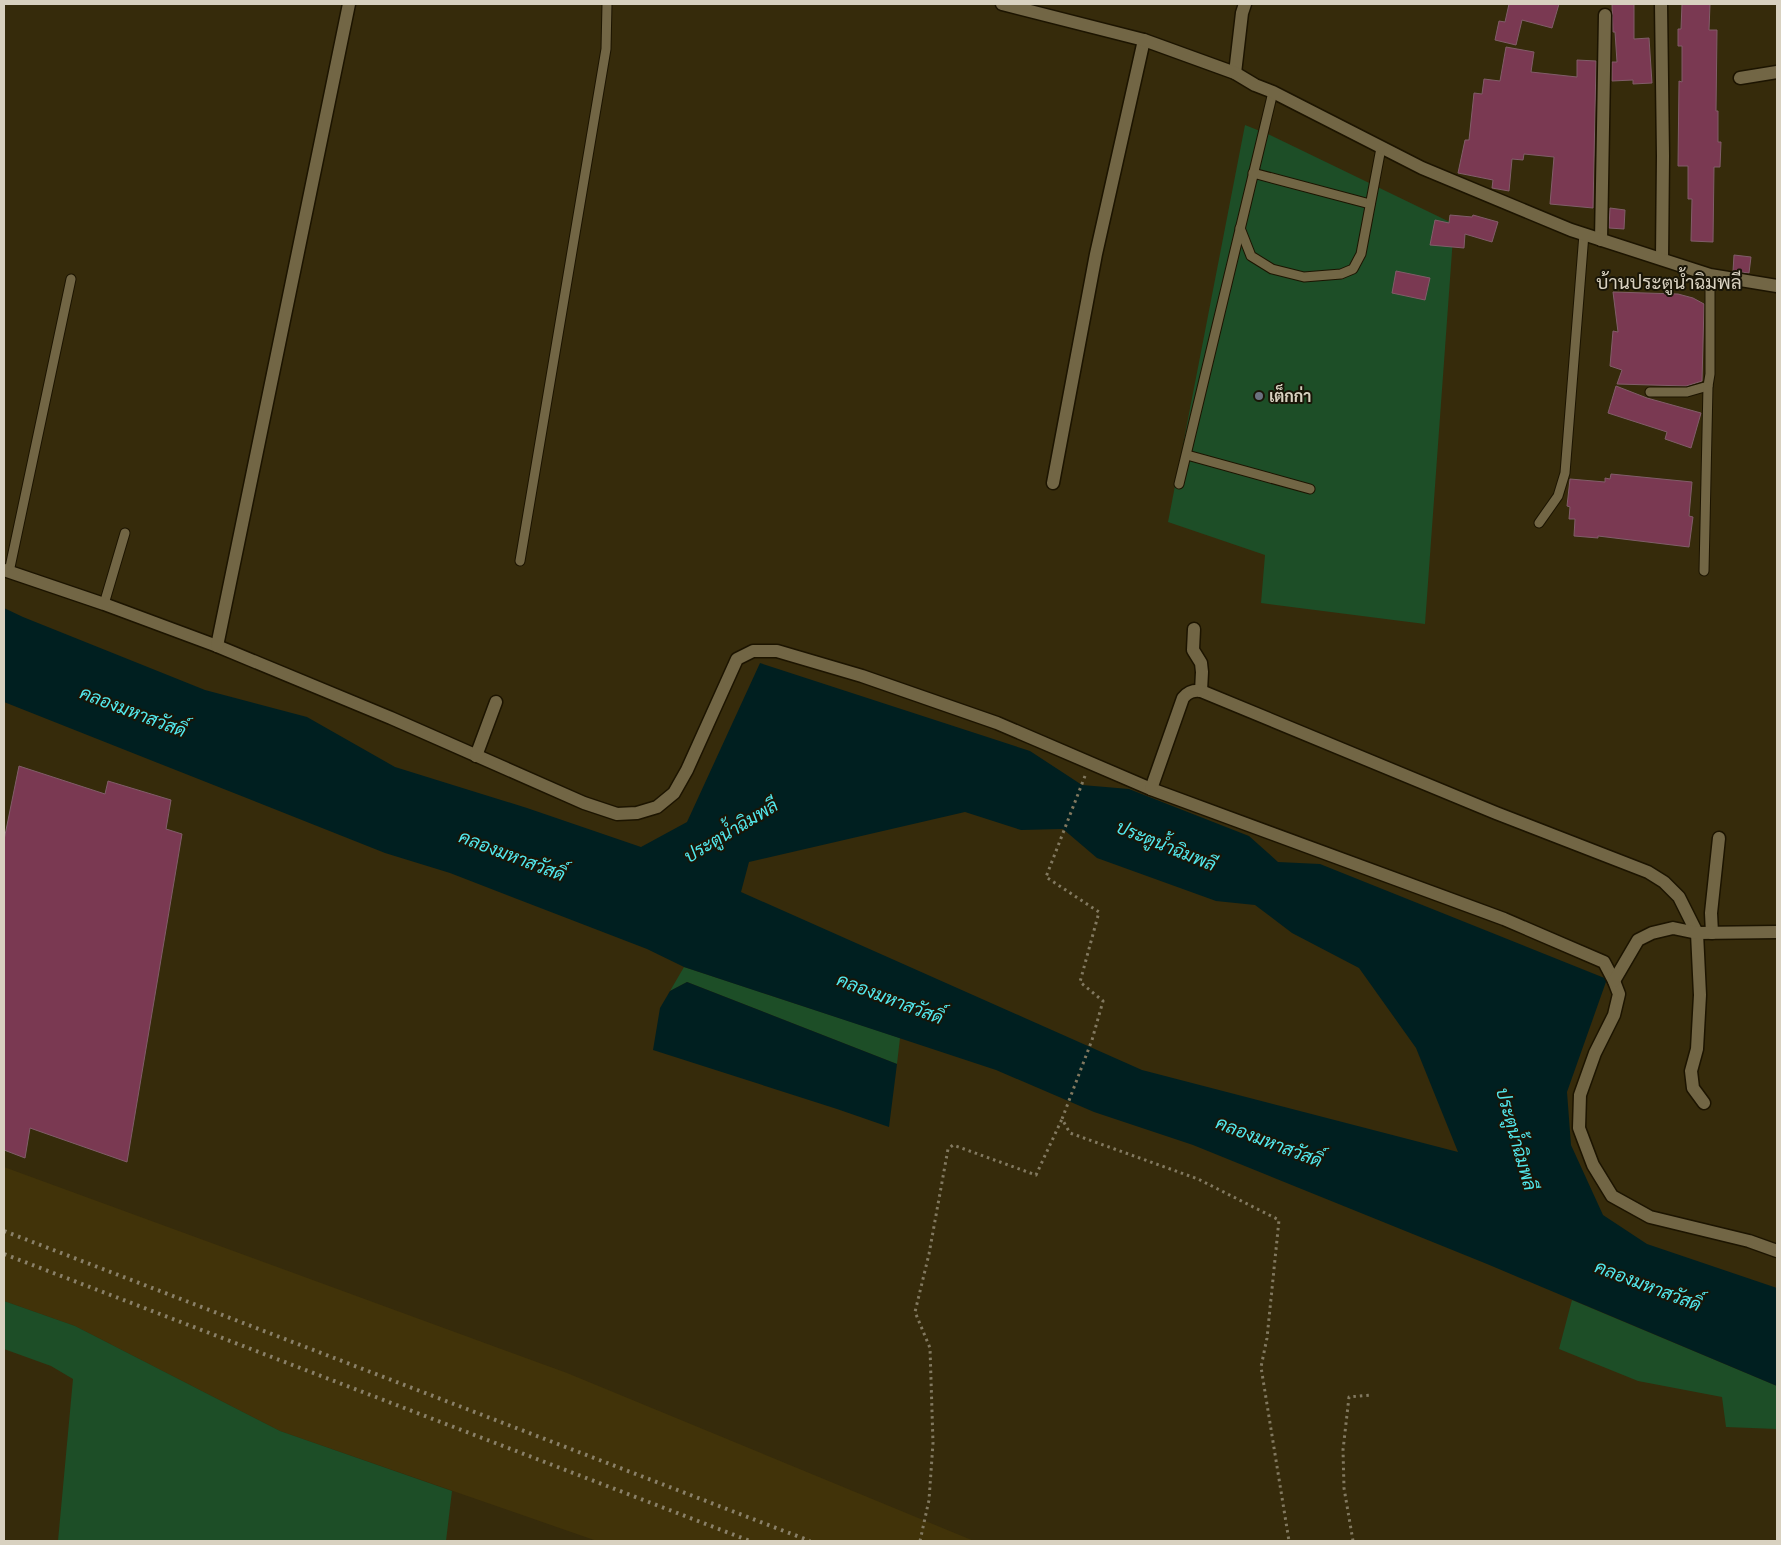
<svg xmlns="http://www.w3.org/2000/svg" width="1781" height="1545" viewBox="0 0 1781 1545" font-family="'Fira Sans',Sarabun,sans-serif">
  <rect width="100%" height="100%" fill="#362b0b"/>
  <path fill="#413309" d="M 4,1167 L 567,1373 L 974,1541 L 597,1541 L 280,1431 L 75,1326 L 4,1301 Z"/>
  <g fill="#1d4e27">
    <path d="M 1245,125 L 1270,135 L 1454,224 L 1425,624 L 1261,603 L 1265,555 L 1168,522 Z"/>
    <path d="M 684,967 L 900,1038 L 897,1064 L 687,982 L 670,991 Z"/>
    <path d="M 1572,1300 L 1777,1386 L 1777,1429 L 1726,1427 L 1722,1397 L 1638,1381 L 1559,1349 Z"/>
    <path d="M 4,1301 L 75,1326 L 280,1431 L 452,1491 L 446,1541 L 58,1541 L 73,1379 L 51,1366 L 4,1349 Z"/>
  </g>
  <g fill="#001f20" fill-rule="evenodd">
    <path d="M 4,608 L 23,617 L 205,690 L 307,717 L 395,767 L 527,808 L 641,847 L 687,822 L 760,663 L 1030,751 L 1082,785 L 1129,789 L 1249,836 L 1278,862 L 1320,864 L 1607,979 L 1567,1092 L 1571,1145 L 1603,1215 L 1647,1244 L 1777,1288 L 1777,1386 L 1487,1264 L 1193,1145 L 1094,1112 L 996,1070 L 684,967 L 647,949 L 450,873 L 385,853 L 4,702 ZM 965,812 L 1021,830 L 1063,829 L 1097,858 L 1216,901 L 1255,905 L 1292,933 L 1359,968 L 1416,1048 L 1458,1152 L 1142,1070 L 741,892 L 749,862 Z"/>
    <path d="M 687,982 L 897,1064 L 889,1127 L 837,1109 L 653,1050 L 660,1008 L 670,991 Z"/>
  </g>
  <g fill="#7a3952" stroke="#815d69">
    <path d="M 1509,4 L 1559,4 L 1552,28 L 1522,20 L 1516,45 L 1495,40 L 1499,21 L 1505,22 Z"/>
    <path d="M 1612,4 L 1634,4 L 1634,39 L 1649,38 L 1652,83 L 1633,84 L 1633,80 L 1612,81 L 1612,62 L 1617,62 L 1615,32 L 1613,32 Z"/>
    <path d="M 1682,4 L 1710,4 L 1709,30 L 1717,30 L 1716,111 L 1718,111 L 1718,142 L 1721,142 L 1720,167 L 1714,167 L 1713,242 L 1691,241 L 1692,199 L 1688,199 L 1688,166 L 1678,166 L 1679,81 L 1682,82 L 1682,46 L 1678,46 L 1678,29 L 1681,29 Z"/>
    <path d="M 1506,47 L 1534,52 L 1531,72 L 1577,77 L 1577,60 L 1596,61 L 1593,208 L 1550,204 L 1554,157 L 1524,154 L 1523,160 L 1512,159 L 1509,191 L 1492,188 L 1493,180 L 1458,173 L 1465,140 L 1469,140 L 1474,93 L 1482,94 L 1484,79 L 1500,81 Z"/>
    <path d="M 1610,208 L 1625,210 L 1624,229 L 1609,228 Z"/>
    <path d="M 1450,215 L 1472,217 L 1473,215 L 1498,222 L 1492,242 L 1465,234 L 1464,248 L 1430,245 L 1435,220 L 1449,223 Z"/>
    <path d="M 1734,255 L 1751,257 L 1749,273 L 1733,271 Z"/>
    <path d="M 1396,271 L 1430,278 L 1425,300 L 1392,293 Z"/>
    <path d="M 1613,292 L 1678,294 L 1693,298 L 1704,304 L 1702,381 L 1686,386 L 1617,384 L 1622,370 L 1610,366 L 1613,331 L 1618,332 Z"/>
    <path d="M 1616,386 L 1647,398 L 1701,413 L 1691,448 L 1665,439 L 1667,432 L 1608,413 Z"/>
    <path d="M 1611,474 L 1692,482 L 1689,516 L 1693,517 L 1689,547 L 1598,536 L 1598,538 L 1574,536 L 1575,519 L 1569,519 L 1570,507 L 1567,506 L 1570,479 L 1605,482 L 1605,478 L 1610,479 Z"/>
    <path d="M 19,766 L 105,794 L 108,781 L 171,800 L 166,829 L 182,834 L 127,1162 L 30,1128 L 25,1158 L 4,1150 L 4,840 Z"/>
  </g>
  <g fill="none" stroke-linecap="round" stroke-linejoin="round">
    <g stroke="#1c1400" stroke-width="11">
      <g id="service">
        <path d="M 1253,173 L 1370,204"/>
        <path d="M 1240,228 L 1251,256 L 1272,269 L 1304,277 L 1341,274 L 1353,269 L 1361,254 L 1381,148"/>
        <path d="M 1650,392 L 1687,392 L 1708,386 L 1710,374 L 1710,275"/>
        <path d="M 1187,455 L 1310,489"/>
        <path d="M 1179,484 L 1273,92"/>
        <path d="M 1539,523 L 1558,496 L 1565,473 L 1584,234"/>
        <path d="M 520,561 L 606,49 L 607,4"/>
        <path d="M 1704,571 L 1708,386"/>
        <path d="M 9,572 L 71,279"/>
        <path d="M 104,604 L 125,533"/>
      </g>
    </g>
    <g stroke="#1c1400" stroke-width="15">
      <g id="minor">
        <path d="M 1661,4 L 1663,156 L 1662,259"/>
        <path d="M 1235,73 L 1242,13 L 1245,4"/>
        <path d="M 1740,78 L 1777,72"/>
        <path d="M 1601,240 L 1605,15"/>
        <path d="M 1053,483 L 1096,254 L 1144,40"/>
        <path d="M 4,570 L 104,604 L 217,646 L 391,718 L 584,803 L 617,814 L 637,813 L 657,807 L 674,793 L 687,770 L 737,659 L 753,651 L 777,651 L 862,676 L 997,723 L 1151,789 L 1504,919 L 1604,962 L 1614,981 L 1619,994 L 1614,1015 L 1595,1053 L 1580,1095 L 1579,1128 L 1593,1165 L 1612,1196 L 1650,1217 L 1749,1241 L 1777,1251"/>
        <path d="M 1194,629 L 1193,650 L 1201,663 L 1202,672 L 1201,691"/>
        <path d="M 217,646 L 349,4"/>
        <path d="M 476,756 L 496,702"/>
        <path d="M 1151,789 L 1183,698 C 1188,692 1193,690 1201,691 L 1496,813 L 1648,872 L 1664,882 L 1679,897 L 1697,933 L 1700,995 L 1697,1049 L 1691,1071 L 1693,1088 L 1704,1103"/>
        <path d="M 1712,933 L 1711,913 L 1719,838"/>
        <path d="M 1614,981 L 1638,940 L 1652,933 L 1673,928 L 1697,933 L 1777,932"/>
      </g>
    </g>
    <g stroke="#1c1400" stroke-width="15">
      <path id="tertiary" d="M 1002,4 L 1144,40 L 1235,73 L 1255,85 L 1273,92 L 1422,168 L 1571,230 L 1710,275 L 1777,286"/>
    </g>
    <g stroke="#827960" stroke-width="3" stroke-dasharray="2.5 4" stroke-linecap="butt">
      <path d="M 1085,776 L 1046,877 L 1099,912 L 1080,982 L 1103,1001 L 1092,1040 L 1062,1119 L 1070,1133 L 1198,1179 L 1279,1220 L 1267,1338 L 1261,1367 L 1289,1541"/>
      <path d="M 920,1541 L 929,1500 L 933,1443 L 930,1348 L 915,1312 L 929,1254 L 948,1149 L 953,1145 L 1036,1175 L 1062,1119"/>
      <path d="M 1353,1541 L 1344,1488 L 1343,1450 L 1349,1397 L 1371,1395"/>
    </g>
    <use href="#service" stroke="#726645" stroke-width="9"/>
    <use href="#minor" stroke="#726645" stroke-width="12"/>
    <use href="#tertiary" stroke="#726645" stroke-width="12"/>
    <g stroke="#8a8169" stroke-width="4" stroke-dasharray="2.5 5" stroke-linecap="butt">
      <path d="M 4,1231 L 810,1541"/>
      <path d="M 4,1254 L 750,1541"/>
    </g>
  </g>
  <circle fill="#6b7280" stroke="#191507" stroke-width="2" cx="1259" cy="396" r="5"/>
  <g text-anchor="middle" stroke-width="4" stroke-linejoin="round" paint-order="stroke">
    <g font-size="16" font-weight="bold" fill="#d8d1c0" stroke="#191507" text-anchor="start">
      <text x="1269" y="402">เต็กก่า</text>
    </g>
    <g font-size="18" font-style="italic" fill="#52e8ed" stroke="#191507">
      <text transform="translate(133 712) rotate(21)" y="6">คลองมหาสวัสดิ์</text>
      <text transform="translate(731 831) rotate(-31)" y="6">ประตูน้ำฉิมพลี</text>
      <text transform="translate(1166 846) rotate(22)" y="6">ประตูน้ำฉิมพลี</text>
      <text transform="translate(512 856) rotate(21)" y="6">คลองมหาสวัสดิ์</text>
      <text transform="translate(890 999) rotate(21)" y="6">คลองมหาสวัสดิ์</text>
      <text transform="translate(1516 1139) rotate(74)" y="6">ประตูน้ำฉิมพลี</text>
      <text transform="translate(1269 1142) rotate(21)" y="6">คลองมหาสวัสดิ์</text>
      <text transform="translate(1648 1286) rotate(21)" y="6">คลองมหาสวัสดิ์</text>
    </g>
    <g font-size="19" fill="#d8d1c0" stroke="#191507">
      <text x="1669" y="289">บ้านประตูน้ำฉิมพลี</text>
    </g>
  </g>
  <rect width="1781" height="1545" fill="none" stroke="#d8d1c0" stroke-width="10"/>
</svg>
